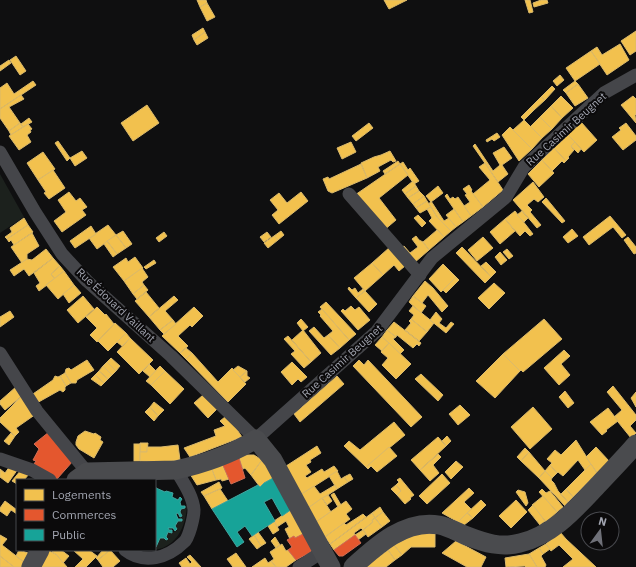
<svg xmlns="http://www.w3.org/2000/svg" width="636" height="567" viewBox="0 0 636 567" font-family="'IBM Plex Sans',sans-serif">
  <rect width="100%" height="100%" fill="#0f0f10"/>
  <g fill="#1c211d">
    <path d="M 0,174 L 24,217 L 0,233 Z"/>
    <path d="M 187,505 C 186,525 178,546 155,550 L 155,545 L 156,546 L 160,538 L 164,538 L 166,540 L 168,539 L 166,537 L 168,532 L 172,533 L 177,530 L 175,526 L 178,521 L 182,521 L 181,509 L 185,508 L 185,506 Z"/>
  </g>
  <g fill="#f2c14e" stroke="#dab96b">
    <path d="M 197,0 L 206,0 L 207,3 L 200,7 Z"/>
    <path d="M 384,0 L 407,0 L 389,9 Z"/>
    <path d="M 525,0 L 530,0 L 533,12 L 529,13 Z"/>
    <path d="M 541,0 L 547,0 L 548,3 L 534,7 L 533,3 Z"/>
    <path d="M 207,3 L 215,17 L 207,21 L 200,7 Z"/>
    <path d="M 203,28 L 205,32 L 194,40 L 192,35 Z"/>
    <path d="M 636,31 L 636,51 L 630,55 L 621,41 Z"/>
    <path d="M 205,32 L 208,38 L 197,45 L 194,40 Z"/>
    <path d="M 620,44 L 629,60 L 607,75 L 591,51 L 597,47 L 602,55 Z"/>
    <path d="M 591,51 L 600,64 L 575,81 L 566,68 Z"/>
    <path d="M 16,56 L 26,71 L 20,75 L 10,60 Z"/>
    <path d="M 9,60 L 11,63 L 0,71 L 0,66 Z"/>
    <path d="M 560,75 L 564,80 L 557,86 L 553,81 Z"/>
    <path d="M 33,81 L 36,85 L 0,109 L 0,88 L 7,83 L 14,94 Z"/>
    <path d="M 575,81 L 578,84 L 566,93 L 563,90 Z"/>
    <path d="M 578,84 L 588,98 L 575,106 L 566,93 Z"/>
    <path d="M 552,86 L 555,89 L 545,100 L 541,97 Z"/>
    <path d="M 21,95 L 24,99 L 9,107 L 20,123 L 9,131 L 0,118 L 0,109 Z"/>
    <path d="M 561,96 L 573,108 L 562,118 L 551,106 Z"/>
    <path d="M 633,96 L 636,99 L 636,114 L 635,115 L 636,123 L 621,105 Z"/>
    <path d="M 541,97 L 545,100 L 534,110 L 531,107 Z"/>
    <path d="M 147,105 L 159,123 L 133,141 L 121,123 Z"/>
    <path d="M 551,106 L 562,118 L 552,129 L 540,117 Z"/>
    <path d="M 531,107 L 534,110 L 524,120 L 521,117 Z"/>
    <path d="M 540,117 L 552,129 L 542,138 L 530,127 Z"/>
    <path d="M 29,118 L 32,122 L 23,127 L 21,124 Z"/>
    <path d="M 524,120 L 542,138 L 532,149 L 513,130 Z"/>
    <path d="M 581,122 L 597,140 L 584,152 L 568,135 Z"/>
    <path d="M 20,123 L 23,127 L 11,135 L 9,131 Z"/>
    <path d="M 369,123 L 373,128 L 356,141 L 352,136 Z"/>
    <path d="M 626,123 L 636,136 L 636,140 L 623,150 L 612,137 L 621,130 L 619,128 Z"/>
    <path d="M 28,124 L 32,129 L 30,130 L 31,132 L 27,135 L 31,142 L 19,150 L 9,136 Z"/>
    <path d="M 510,127 L 532,149 L 519,161 L 502,135 Z"/>
    <path d="M 497,133 L 500,137 L 494,141 L 492,139 L 487,142 L 486,140 Z"/>
    <path d="M 568,135 L 575,142 L 571,146 L 574,150 L 568,157 L 569,158 L 566,161 L 554,148 Z"/>
    <path d="M 58,141 L 70,158 L 67,161 L 55,143 Z"/>
    <path d="M 351,142 L 356,152 L 342,159 L 337,148 Z"/>
    <path d="M 575,142 L 581,149 L 578,153 L 571,146 Z"/>
    <path d="M 475,144 L 493,171 L 500,165 L 493,153 L 504,147 L 512,158 L 502,165 L 508,174 L 498,182 L 473,146 Z"/>
    <path d="M 554,148 L 566,161 L 564,163 L 562,161 L 552,171 L 542,160 Z"/>
    <path d="M 82,151 L 87,158 L 75,166 L 70,158 Z"/>
    <path d="M 390,151 L 396,161 L 393,162 L 391,160 L 378,167 L 380,171 L 367,178 L 361,163 L 374,157 L 381,155 Z"/>
    <path d="M 43,152 L 55,169 L 38,180 L 27,163 Z"/>
    <path d="M 542,160 L 554,173 L 539,187 L 528,174 Z"/>
    <path d="M 398,161 L 400,164 L 385,174 L 383,171 Z"/>
    <path d="M 403,162 L 408,170 L 410,168 L 419,181 L 414,184 L 400,164 Z"/>
    <path d="M 485,163 L 503,190 L 483,207 L 473,194 L 490,180 L 479,167 Z"/>
    <path d="M 361,164 L 367,178 L 332,193 L 328,191 L 323,179 L 328,177 L 329,179 Z"/>
    <path d="M 400,164 L 408,175 L 379,198 L 396,220 L 383,231 L 355,195 Z"/>
    <path d="M 53,170 L 65,188 L 49,199 L 44,193 L 46,192 L 38,180 Z"/>
    <path d="M 413,181 L 416,186 L 405,194 L 402,190 Z"/>
    <path d="M 533,182 L 544,197 L 538,202 L 534,199 L 527,205 L 532,210 L 530,212 L 541,225 L 537,228 L 513,200 Z"/>
    <path d="M 469,185 L 472,190 L 471,191 L 483,207 L 471,216 L 464,206 L 470,202 L 465,195 L 467,194 L 463,189 Z"/>
    <path d="M 416,186 L 419,191 L 408,198 L 405,194 Z"/>
    <path d="M 438,186 L 443,193 L 431,202 L 426,196 Z"/>
    <path d="M 419,191 L 424,196 L 413,204 L 408,198 Z"/>
    <path d="M 69,192 L 76,201 L 80,198 L 87,207 L 82,210 L 86,215 L 62,232 L 54,221 L 66,212 L 58,200 Z"/>
    <path d="M 301,192 L 308,201 L 279,224 L 272,215 L 278,210 L 270,200 L 279,193 L 287,203 Z"/>
    <path d="M 447,194 L 450,199 L 453,197 L 455,199 L 458,197 L 471,216 L 463,222 L 445,196 Z"/>
    <path d="M 424,196 L 427,201 L 416,208 L 413,204 Z"/>
    <path d="M 546,198 L 565,221 L 562,223 L 542,202 Z"/>
    <path d="M 427,201 L 431,207 L 420,213 L 416,208 Z"/>
    <path d="M 431,201 L 444,221 L 449,218 L 456,227 L 451,231 L 437,217 L 431,207 L 429,204 Z"/>
    <path d="M 431,207 L 437,217 L 451,231 L 444,237 L 429,221 L 432,218 L 427,209 Z"/>
    <path d="M 454,209 L 463,222 L 456,227 L 446,215 Z"/>
    <path d="M 515,211 L 533,234 L 530,236 L 525,231 L 520,236 L 505,219 Z"/>
    <path d="M 522,211 L 528,218 L 524,222 L 517,215 Z"/>
    <path d="M 418,215 L 426,223 L 422,227 L 414,218 Z"/>
    <path d="M 610,216 L 626,235 L 622,238 L 613,227 L 589,245 L 583,237 Z"/>
    <path d="M 24,218 L 28,225 L 7,239 L 5,237 L 12,232 L 10,228 Z"/>
    <path d="M 505,219 L 515,231 L 500,244 L 490,232 Z"/>
    <path d="M 28,225 L 33,232 L 14,245 L 11,240 L 9,242 L 7,239 Z"/>
    <path d="M 108,225 L 116,235 L 97,249 L 89,238 Z"/>
    <path d="M 91,226 L 96,234 L 75,248 L 70,241 Z"/>
    <path d="M 572,229 L 578,236 L 568,243 L 563,237 Z"/>
    <path d="M 437,230 L 444,237 L 429,250 L 423,242 Z"/>
    <path d="M 123,231 L 132,244 L 126,248 L 116,235 Z"/>
    <path d="M 281,231 L 284,235 L 278,240 L 274,236 Z"/>
    <path d="M 164,232 L 167,236 L 159,242 L 156,238 Z"/>
    <path d="M 267,232 L 271,237 L 264,242 L 260,237 Z"/>
    <path d="M 32,233 L 39,246 L 27,254 L 27,259 L 22,263 L 11,247 Z"/>
    <path d="M 116,235 L 126,248 L 117,254 L 107,241 Z"/>
    <path d="M 274,236 L 278,240 L 268,248 L 264,243 Z"/>
    <path d="M 416,236 L 419,240 L 423,242 L 429,250 L 414,263 L 401,248 L 404,246 L 410,253 L 418,247 L 412,239 Z"/>
    <path d="M 483,237 L 493,248 L 477,261 L 468,250 Z"/>
    <path d="M 628,237 L 636,247 L 636,253 L 634,254 L 624,240 Z"/>
    <path d="M 107,241 L 117,254 L 113,257 L 104,244 Z"/>
    <path d="M 390,247 L 405,266 L 399,271 L 394,265 L 383,275 L 372,263 Z"/>
    <path d="M 462,247 L 491,277 L 485,283 L 456,253 Z"/>
    <path d="M 46,249 L 53,258 L 29,276 L 24,269 L 14,276 L 10,270 L 27,259 L 32,260 Z"/>
    <path d="M 507,249 L 513,256 L 509,259 L 503,252 Z"/>
    <path d="M 500,252 L 507,260 L 501,265 L 495,257 Z"/>
    <path d="M 135,257 L 143,268 L 124,281 L 113,267 L 126,258 L 128,262 Z"/>
    <path d="M 53,258 L 60,266 L 51,274 L 55,279 L 39,291 L 36,286 L 40,283 L 34,273 Z"/>
    <path d="M 154,260 L 156,263 L 146,269 L 144,267 Z"/>
    <path d="M 486,262 L 496,272 L 491,277 L 481,266 Z"/>
    <path d="M 372,263 L 383,275 L 365,291 L 354,278 Z"/>
    <path d="M 443,264 L 456,277 L 441,292 L 429,279 Z"/>
    <path d="M 60,266 L 64,271 L 55,279 L 51,274 Z"/>
    <path d="M 142,268 L 148,277 L 142,282 L 144,285 L 133,294 L 124,281 Z"/>
    <path d="M 64,271 L 74,285 L 58,299 L 46,285 Z"/>
    <path d="M 456,277 L 459,280 L 446,293 L 443,290 Z"/>
    <path d="M 425,281 L 433,288 L 448,306 L 442,312 L 428,295 L 422,303 L 413,296 Z"/>
    <path d="M 494,283 L 505,293 L 489,309 L 478,298 Z"/>
    <path d="M 74,285 L 81,293 L 69,303 L 63,294 Z"/>
    <path d="M 144,285 L 148,290 L 137,299 L 133,294 Z"/>
    <path d="M 349,287 L 352,290 L 355,288 L 358,293 L 363,289 L 365,291 L 356,298 L 348,289 Z"/>
    <path d="M 365,291 L 377,304 L 369,312 L 356,298 Z"/>
    <path d="M 146,292 L 159,308 L 149,317 L 135,301 Z"/>
    <path d="M 83,296 L 94,309 L 78,323 L 67,310 Z"/>
    <path d="M 174,296 L 178,300 L 165,311 L 173,320 L 160,330 L 149,317 Z"/>
    <path d="M 413,296 L 426,306 L 421,313 L 409,302 Z"/>
    <path d="M 326,302 L 356,334 L 349,340 L 320,307 Z"/>
    <path d="M 351,306 L 355,310 L 359,307 L 370,320 L 358,330 L 341,311 L 343,309 L 345,311 Z"/>
    <path d="M 413,306 L 434,323 L 427,332 L 411,319 L 414,315 L 409,311 Z"/>
    <path d="M 97,307 L 105,315 L 106,314 L 114,324 L 97,342 L 90,335 L 97,328 L 86,317 Z"/>
    <path d="M 194,307 L 203,316 L 192,327 L 190,325 L 178,336 L 188,346 L 180,353 L 162,336 Z"/>
    <path d="M 322,309 L 349,340 L 340,348 L 328,335 L 333,331 L 320,316 L 321,315 L 318,312 Z"/>
    <path d="M 10,311 L 14,317 L 0,327 L 0,317 Z"/>
    <path d="M 436,312 L 442,319 L 439,323 L 446,328 L 451,322 L 454,324 L 446,333 L 430,320 Z"/>
    <path d="M 301,319 L 308,327 L 303,331 L 297,323 Z"/>
    <path d="M 411,319 L 427,332 L 419,341 L 405,330 L 411,323 L 409,321 Z"/>
    <path d="M 544,319 L 562,339 L 523,372 L 521,370 L 520,371 L 503,354 Z"/>
    <path d="M 173,320 L 176,324 L 164,334 L 160,330 Z"/>
    <path d="M 394,322 L 421,343 L 419,346 L 417,344 L 413,348 L 397,335 L 396,337 L 387,330 Z"/>
    <path d="M 115,323 L 126,333 L 108,351 L 98,341 Z"/>
    <path d="M 314,327 L 324,338 L 328,335 L 340,348 L 331,355 L 309,331 Z"/>
    <path d="M 303,330 L 321,353 L 311,362 L 292,340 Z"/>
    <path d="M 387,330 L 396,337 L 393,339 L 404,350 L 400,354 L 382,337 Z"/>
    <path d="M 126,333 L 130,338 L 122,346 L 117,342 Z"/>
    <path d="M 288,336 L 311,362 L 304,368 L 291,354 L 295,351 L 284,339 Z"/>
    <path d="M 382,337 L 389,343 L 382,351 L 375,345 Z"/>
    <path d="M 130,338 L 153,360 L 139,374 L 117,352 Z"/>
    <path d="M 389,343 L 411,364 L 396,379 L 382,365 L 388,358 L 381,352 Z"/>
    <path d="M 186,348 L 192,353 L 186,359 L 180,353 Z"/>
    <path d="M 564,350 L 570,356 L 561,364 L 570,375 L 559,385 L 544,368 Z"/>
    <path d="M 192,353 L 218,382 L 232,368 L 246,384 L 228,402 L 186,359 Z"/>
    <path d="M 503,354 L 520,371 L 495,398 L 476,381 Z"/>
    <path d="M 111,358 L 120,366 L 116,371 L 107,362 Z"/>
    <path d="M 87,360 L 94,370 L 77,380 L 76,383 L 71,383 L 65,373 L 66,369 L 69,368 L 71,370 Z"/>
    <path d="M 359,360 L 364,365 L 368,360 L 422,417 L 411,427 L 353,366 Z"/>
    <path d="M 107,362 L 116,371 L 112,375 L 103,366 Z"/>
    <path d="M 292,362 L 307,377 L 301,382 L 298,379 L 292,385 L 281,372 Z"/>
    <path d="M 149,364 L 156,371 L 150,377 L 143,371 Z"/>
    <path d="M 103,366 L 112,375 L 108,379 L 99,371 Z"/>
    <path d="M 160,366 L 165,371 L 151,385 L 146,381 Z"/>
    <path d="M 238,366 L 247,371 L 240,377 L 233,370 Z"/>
    <path d="M 99,371 L 108,379 L 104,383 L 95,375 Z"/>
    <path d="M 165,371 L 184,389 L 170,404 L 151,385 Z"/>
    <path d="M 247,371 L 247,376 L 250,378 L 245,382 L 240,377 Z"/>
    <path d="M 65,373 L 71,383 L 66,386 L 60,376 Z"/>
    <path d="M 421,374 L 443,395 L 438,401 L 415,379 Z"/>
    <path d="M 95,375 L 104,383 L 101,386 L 91,379 Z"/>
    <path d="M 55,376 L 58,377 L 60,376 L 66,386 L 65,387 L 65,390 L 63,392 L 60,390 L 35,404 L 30,396 L 53,380 Z"/>
    <path d="M 337,376 L 344,384 L 300,422 L 294,414 Z"/>
    <path d="M 17,386 L 23,395 L 5,410 L 0,404 L 0,401 Z"/>
    <path d="M 613,386 L 636,415 L 636,420 L 630,426 L 636,433 L 631,438 L 614,417 L 622,410 L 607,392 Z"/>
    <path d="M 565,391 L 574,403 L 568,408 L 559,397 Z"/>
    <path d="M 636,392 L 636,407 L 631,398 Z"/>
    <path d="M 23,395 L 36,414 L 16,428 L 19,432 L 15,436 L 0,422 L 0,418 Z"/>
    <path d="M 203,395 L 217,409 L 208,418 L 194,403 Z"/>
    <path d="M 154,402 L 164,410 L 158,416 L 150,407 Z"/>
    <path d="M 460,405 L 470,415 L 458,425 L 449,414 Z"/>
    <path d="M 150,407 L 158,416 L 154,421 L 145,412 Z"/>
    <path d="M 533,407 L 552,429 L 530,449 L 511,427 Z"/>
    <path d="M 608,408 L 618,421 L 606,430 L 607,431 L 602,435 L 590,422 Z"/>
    <path d="M 225,417 L 236,428 L 242,437 L 190,457 L 184,448 L 216,436 L 214,430 L 225,426 L 220,421 Z"/>
    <path d="M 394,422 L 405,435 L 366,467 L 344,446 L 349,441 L 360,450 Z"/>
    <path d="M 85,431 L 94,434 L 95,433 L 101,437 L 100,440 L 103,442 L 94,458 L 79,449 L 76,445 L 76,442 L 78,436 Z"/>
    <path d="M 11,433 L 15,436 L 9,445 L 4,441 Z"/>
    <path d="M 447,436 L 451,441 L 446,446 L 442,441 Z"/>
    <path d="M 438,437 L 446,446 L 420,470 L 411,460 Z"/>
    <path d="M 576,440 L 591,464 L 585,470 L 578,460 L 563,476 L 558,472 L 557,473 L 550,465 L 552,463 L 547,459 L 555,450 L 561,455 Z"/>
    <path d="M 140,443 L 148,443 L 147,452 L 140,452 Z"/>
    <rect x="134" y="444" width="6" height="17"/>
    <path d="M 178,445 L 180,460 L 163,462 L 140,461 L 140,452 L 147,452 L 147,447 L 161,447 Z"/>
    <path d="M 317,446 L 321,453 L 310,460 L 311,462 L 306,465 L 311,472 L 305,476 L 307,478 L 322,469 L 324,472 L 334,466 L 338,471 L 299,496 L 283,468 Z"/>
    <path d="M 389,447 L 397,456 L 377,472 L 371,466 L 368,469 L 366,467 Z"/>
    <path d="M 596,447 L 609,461 L 597,473 L 586,457 Z"/>
    <path d="M 525,448 L 529,452 L 521,461 L 517,457 Z"/>
    <path d="M 529,452 L 545,471 L 539,478 L 521,461 Z"/>
    <path d="M 438,454 L 441,457 L 433,465 L 439,473 L 430,481 L 420,470 Z"/>
    <path d="M 245,455 L 254,455 L 262,460 L 251,475 L 245,468 L 243,469 L 239,458 Z"/>
    <path d="M 262,460 L 275,477 L 264,483 L 260,487 L 251,475 Z"/>
    <path d="M 456,461 L 463,467 L 451,479 L 445,472 Z"/>
    <path d="M 222,463 L 229,479 L 222,481 L 221,479 L 216,480 L 211,467 Z"/>
    <path d="M 591,464 L 597,473 L 573,497 L 566,489 Z"/>
    <path d="M 550,465 L 557,473 L 552,478 L 545,471 Z"/>
    <path d="M 10,466 L 18,469 L 8,483 L 0,477 L 0,469 L 5,473 Z"/>
    <path d="M 211,467 L 216,480 L 197,485 L 190,474 Z"/>
    <path d="M 21,470 L 29,474 L 24,480 L 17,480 L 17,484 L 12,481 Z"/>
    <path d="M 337,471 L 341,479 L 344,477 L 348,482 L 337,489 L 329,476 Z"/>
    <path d="M 545,471 L 552,478 L 551,480 L 554,483 L 558,491 L 568,502 L 565,506 L 539,478 Z"/>
    <path d="M 350,474 L 353,479 L 348,482 L 344,477 Z"/>
    <path d="M 442,474 L 450,483 L 427,504 L 419,496 Z"/>
    <path d="M 400,478 L 414,495 L 410,498 L 411,499 L 405,504 L 397,495 L 401,491 L 396,485 L 399,482 L 397,480 Z"/>
    <path d="M 219,482 L 222,488 L 204,496 L 201,492 Z"/>
    <path d="M 335,485 L 337,489 L 308,508 L 300,495 L 314,486 L 320,494 Z"/>
    <path d="M 396,485 L 401,491 L 397,495 L 391,489 Z"/>
    <path d="M 469,488 L 474,493 L 464,502 L 471,509 L 458,522 L 442,513 Z"/>
    <path d="M 220,489 L 228,501 L 212,509 L 204,496 Z"/>
    <path d="M 542,489 L 546,493 L 550,491 L 563,507 L 557,512 L 539,492 Z"/>
    <path d="M 566,489 L 573,497 L 568,502 L 561,494 Z"/>
    <path d="M 518,490 L 525,492 L 528,503 L 526,506 L 516,492 Z"/>
    <path d="M 334,493 L 341,505 L 338,507 L 331,495 Z"/>
    <path d="M 328,495 L 332,501 L 327,505 L 322,498 Z"/>
    <path d="M 543,496 L 557,512 L 546,522 L 532,505 Z"/>
    <path d="M 322,498 L 331,512 L 316,522 L 308,508 Z"/>
    <path d="M 481,500 L 486,505 L 473,518 L 467,513 Z"/>
    <path d="M 516,500 L 527,512 L 511,528 L 499,516 Z"/>
    <path d="M 5,501 L 17,510 L 17,514 L 11,510 L 7,516 L 0,511 L 0,508 Z"/>
    <path d="M 346,501 L 352,509 L 346,514 L 350,519 L 325,537 L 316,522 Z"/>
    <path d="M 533,505 L 545,521 L 540,525 L 528,510 Z"/>
    <path d="M 380,507 L 383,512 L 375,518 L 372,513 Z"/>
    <path d="M 292,509 L 305,533 L 295,538 L 294,536 L 290,539 L 285,529 L 289,527 L 286,521 L 277,527 L 274,521 Z"/>
    <path d="M 383,512 L 390,521 L 382,527 L 375,518 Z"/>
    <path d="M 372,513 L 375,518 L 372,520 L 373,522 L 363,530 L 361,528 L 354,533 L 355,535 L 334,550 L 330,544 Z"/>
    <path d="M 467,513 L 473,518 L 464,525 L 458,522 Z"/>
    <path d="M 363,514 L 366,517 L 330,544 L 325,537 L 344,523 L 346,525 Z"/>
    <path d="M 375,518 L 382,527 L 368,537 L 363,530 L 373,522 L 372,520 Z"/>
    <path d="M 274,521 L 279,530 L 273,534 L 268,526 Z"/>
    <path d="M 363,530 L 366,534 L 358,540 L 355,535 Z"/>
    <path d="M 258,532 L 266,543 L 261,546 L 254,535 Z"/>
    <path d="M 560,532 L 566,539 L 596,567 L 563,567 L 573,559 L 559,545 L 551,551 L 546,544 Z"/>
    <path d="M 418,533 L 435,534 L 435,547 L 411,547 L 402,555 L 394,545 Z"/>
    <path d="M 0,535 L 7,539 L 2,545 L 24,562 L 21,567 L 14,567 L 0,556 Z"/>
    <path d="M 254,535 L 261,546 L 257,549 L 249,539 Z"/>
    <path d="M 275,537 L 280,545 L 276,548 L 271,541 Z"/>
    <path d="M 456,541 L 486,557 L 481,567 L 467,567 L 442,553 Z"/>
    <path d="M 282,544 L 286,551 L 288,550 L 296,560 L 286,567 L 276,567 L 271,561 L 274,559 L 270,552 Z"/>
    <path d="M 546,544 L 550,549 L 543,554 L 539,548 Z"/>
    <path d="M 394,545 L 402,555 L 395,560 L 388,550 Z"/>
    <path d="M 539,548 L 543,554 L 541,556 L 546,565 L 545,567 L 537,567 L 529,554 Z"/>
    <path d="M 19,550 L 28,553 L 24,562 L 16,556 Z"/>
    <path d="M 48,550 L 57,555 L 67,567 L 39,567 Z"/>
    <path d="M 54,550 L 61,550 L 69,556 L 63,563 L 57,555 L 52,552 Z"/>
    <path d="M 73,550 L 89,550 L 97,556 L 86,567 L 75,567 L 83,559 Z"/>
    <path d="M 103,550 L 110,550 L 98,560 L 96,558 Z"/>
    <path d="M 110,550 L 120,561 L 113,567 L 103,567 L 98,560 Z"/>
    <path d="M 388,550 L 395,560 L 386,567 L 365,567 Z"/>
    <path d="M 236,553 L 246,567 L 233,567 L 227,559 Z"/>
    <path d="M 529,554 L 537,567 L 526,567 L 525,566 L 506,567 L 505,558 Z"/>
    <path d="M 190,555 L 201,567 L 182,567 L 179,563 L 186,558 L 190,564 L 192,562 L 187,557 Z"/>
    <path d="M 0,556 L 14,567 L 0,567 Z"/>
    <path d="M 265,558 L 268,563 L 271,561 L 276,567 L 252,567 Z"/>
  </g>
  <g fill="#e4572e" stroke="#d06e55">
    <path d="M 49,432 L 73,461 L 57,479 L 32,467 L 36,461 L 33,460 L 39,449 L 34,444 Z"/>
    <path d="M 239,458 L 245,478 L 231,484 L 222,463 Z"/>
    <path d="M 305,533 L 312,547 L 311,552 L 296,560 L 288,550 L 292,547 L 287,540 L 294,536 L 295,538 Z"/>
    <path d="M 355,535 L 361,543 L 343,556 L 339,556 L 334,550 Z"/>
  </g>
  <g fill="#17a398" stroke="#41a49f">
    <path d="M 275,477 L 292,509 L 282,516 L 272,498 L 264,502 L 275,521 L 252,536 L 245,526 L 237,532 L 244,542 L 237,547 L 212,509 L 258,485 L 260,487 L 264,483 Z"/>
    <path d="M 155,485 L 156,488 L 165,492 L 166,491 L 173,493 L 172,497 L 178,500 L 180,497 L 182,499 L 180,502 L 181,506 L 185,506 L 185,508 L 181,509 L 180,512 L 182,516 L 180,517 L 178,513 L 176,514 L 178,519 L 182,519 L 182,521 L 178,521 L 175,526 L 177,529 L 175,531 L 173,528 L 168,528 L 169,530 L 172,530 L 172,533 L 168,532 L 166,537 L 168,539 L 166,540 L 164,538 L 160,538 L 156,547 Z"/>
  </g>
  <g fill="none" stroke-linecap="round" stroke-linejoin="round">
    <g stroke="#45464a" stroke-width="13">
      <path d="M 0,152 L 35,212 L 62,254 L 87,281 L 171,356 L 256,439 L 377,331 L 432,258 L 506,197 L 524,167 L 604,93 L 636,75"/>
      <path d="M 349,194 L 420,275"/>
      <path d="M 0,353 L 37,411 L 87,472"/>
      <path d="M 0,459 L 32,470 L 50,480"/>
      <path d="M 125,550 C 144,565 168,558 184,542 C 189,538 194,517 194,510 C 193,496 183,482 176,470"/>
      <path d="M 299,567 L 322,552"/>
    </g>
    <g stroke="#4a4b4e" stroke-width="19">
      <path d="M 76,480 L 87,472 L 176,470 C 203,464 232,454 256,439 L 273,460 L 331,567"/>
      <path d="M 31,567 L 40,550"/>
      <path d="M 353,567 C 376,546 405,519 439,525 C 449,527 459,533 467,536 C 485,543 501,548 520,543 C 554,535 576,508 599,484 C 611,471 624,458 636,444"/>
    </g>
  </g>
  <g text-anchor="middle" stroke-width="4" stroke-linejoin="round" paint-order="stroke">
    <g font-size="11" fill="#a2a5b0" stroke="#0b0a0b">
      <text transform="translate(566 129) rotate(-42)" y="4">Rue Casimir Beugnet</text>
      <text transform="translate(116 305) rotate(43)" y="4">Rue Édouard Vaillant</text>
      <text transform="translate(342 361) rotate(-42)" y="4">Rue Casimir Beugnet</text>
    </g>
  </g>
  <rect x="16" y="479" width="140" height="72" fill="#0b0a0b" stroke="#47484d"/>
  <rect x="24" y="489" width="20" height="12" fill="#f2c14e" stroke="#47484d"/>
  <text x="52" y="499" font-size="12" fill="#a2a5b0">Logements</text>
  <rect x="24" y="509" width="20" height="12" fill="#e4572e" stroke="#47484d"/>
  <text x="52" y="519" font-size="12" fill="#a2a5b0">Commerces</text>
  <rect x="24" y="529" width="20" height="12" fill="#17a398" stroke="#47484d"/>
  <text x="52" y="539" font-size="12" fill="#a2a5b0">Public</text>
  <g transform="translate(600 531) rotate(15)"><circle r="19" fill="#0b0a0b" stroke="#47484d"/>
  <path d="M0-3L7 15L0 10L-7 15Z" fill="#6f7078"/>
  <text y="-6" font-size="11" font-weight="bold" text-anchor="middle" fill="#a2a5b0">N</text>
  </g>
</svg>
